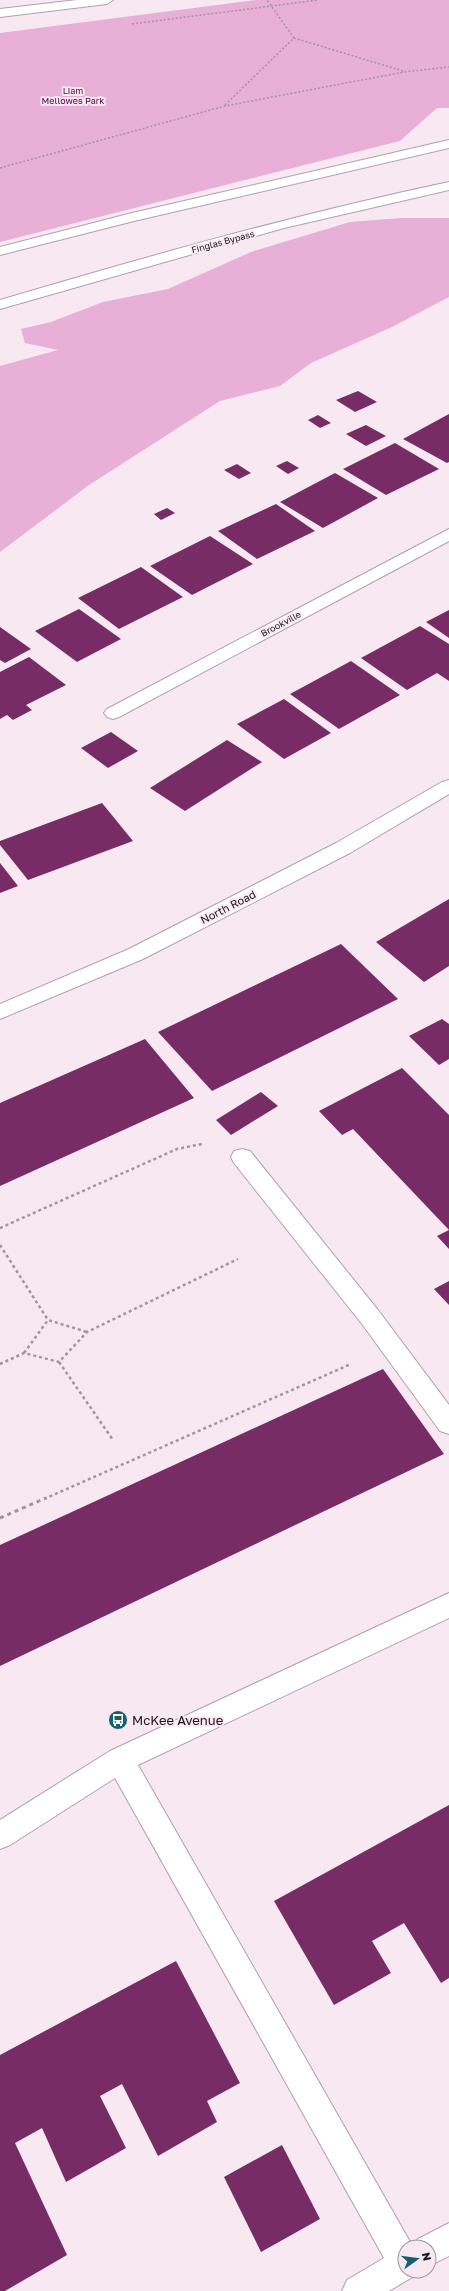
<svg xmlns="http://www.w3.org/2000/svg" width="449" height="2291" viewBox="0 0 449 2291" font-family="'Golos Text',sans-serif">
  <rect width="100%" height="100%" fill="#f7e8f2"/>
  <g fill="#e8afd7">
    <path d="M 256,0 L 449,0 L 449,108 L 437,108 L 400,141 L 0,242 L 0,33 Z"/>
    <path d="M 401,218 L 449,218 L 449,297 L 392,327 L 311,363 L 280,386 L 220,401 L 89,485 L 0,552 L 0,366 L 58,350 L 25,343 L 21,329 L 51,322 L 103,302 L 168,289 L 251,252 L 350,222 Z"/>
  </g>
  <g fill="#772c65">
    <path d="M 358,391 L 377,402 L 355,412 L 336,400 Z"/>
    <path d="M 449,414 L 449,462 L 447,463 L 403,439 Z"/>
    <path d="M 318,415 L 331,423 L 320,428 L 308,420 Z"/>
    <path d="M 366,425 L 386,436 L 366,446 L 346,434 Z"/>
    <path d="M 395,443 L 439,469 L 386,495 L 343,469 Z"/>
    <path d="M 287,461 L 299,468 L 288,474 L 276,466 Z"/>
    <path d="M 237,464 L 251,473 L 239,479 L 224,470 Z"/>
    <path d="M 335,473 L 378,498 L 323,528 L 280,502 Z"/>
    <path d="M 276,504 L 315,531 L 257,559 L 218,531 Z"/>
    <path d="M 167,508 L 175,513 L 161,520 L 154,514 Z"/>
    <path d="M 210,536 L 253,564 L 192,595 L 150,566 Z"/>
    <path d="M 141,567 L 183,597 L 119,629 L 78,598 Z"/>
    <path d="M 79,609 L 121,639 L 77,662 L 35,631 Z"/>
    <path d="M 449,610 L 449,638 L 426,622 Z"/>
    <path d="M 420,626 L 449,644 L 449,681 L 437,673 L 407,690 L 361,658 Z"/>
    <path d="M 0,627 L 31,649 L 5,663 L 0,660 Z"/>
    <path d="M 29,657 L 66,685 L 26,705 L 32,710 L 13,720 L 7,715 L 0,719 L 0,672 Z"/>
    <path d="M 351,661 L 400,695 L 339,729 L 290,694 Z"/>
    <path d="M 284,699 L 331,733 L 284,759 L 237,724 Z"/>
    <path d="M 111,732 L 138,751 L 108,768 L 81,748 Z"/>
    <path d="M 227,740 L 262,762 L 185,811 L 150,788 Z"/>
    <path d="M 102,803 L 133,841 L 28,880 L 0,845 L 0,841 Z"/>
    <path d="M 0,863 L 18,886 L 0,893 Z"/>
    <path d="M 449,899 L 449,966 L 424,982 L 376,942 Z"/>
    <path d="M 341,944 L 398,999 L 212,1091 L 158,1032 Z"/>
    <path d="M 442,1019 L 449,1024 L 449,1059 L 439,1065 L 409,1036 Z"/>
    <path d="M 145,1039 L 194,1098 L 0,1186 L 0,1103 Z"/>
    <path d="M 402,1068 L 449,1115 L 449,1230 L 353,1129 L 342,1135 L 319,1111 Z"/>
    <path d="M 261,1092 L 278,1106 L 231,1135 L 216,1120 Z"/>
    <path d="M 449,1230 L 449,1249 L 437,1236 Z"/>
    <path d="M 449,1281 L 449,1305 L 434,1289 Z"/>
    <path d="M 383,1369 L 444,1454 L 0,1666 L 0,1545 Z"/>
    <path d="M 449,1805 L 449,1978 L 441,1983 L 404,1923 L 372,1941 L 391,1973 L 334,2005 L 274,1901 Z"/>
    <path d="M 176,1961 L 240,2083 L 207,2101 L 217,2122 L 158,2156 L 122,2084 L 100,2096 L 126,2148 L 66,2182 L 42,2128 L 15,2143 L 67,2255 L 5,2291 L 0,2291 L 0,2055 Z"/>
    <path d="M 282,2145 L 320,2219 L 261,2252 L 224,2177 Z"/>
  </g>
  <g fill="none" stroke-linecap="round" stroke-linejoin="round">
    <g stroke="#afa1ab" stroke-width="2">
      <g id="street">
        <path d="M 77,0 L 113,0 L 107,4 L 0,17 L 0,9 Z"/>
        <path d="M 449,529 L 449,541 L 119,717 L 113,719 L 107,717 L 104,713 L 107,709 Z"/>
        <path d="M 449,780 L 449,794 L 350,853 L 143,959 L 0,1019 L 0,1004 L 129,949 L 336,843 L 442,782 Z"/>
        <path d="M 242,1149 L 250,1151 L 378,1310 L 449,1405 L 449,1434 L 440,1431 L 362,1324 L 234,1163 L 231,1157 L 234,1151 Z"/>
        <path d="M 449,1593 L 449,1618 L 138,1765 L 413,2247 L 405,2247 L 405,2271 L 418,2271 L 416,2275 L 389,2291 L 342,2291 L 347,2280 L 384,2258 L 115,1778 L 10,1845 L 0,1849 L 0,1820 L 110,1751 Z"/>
        <path d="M 449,2223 L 449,2256 L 429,2266 L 429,2247 L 414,2247 L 418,2239 Z"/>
      </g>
    </g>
    <g stroke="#afa1ab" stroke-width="2">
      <g id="secondary">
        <path d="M 449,140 L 449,148 L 134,221 L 0,255 L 0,247 L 132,213 Z"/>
        <path d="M 449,182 L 449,190 L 284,228 L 0,309 L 0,300 C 149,256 297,214 449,182 Z"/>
      </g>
    </g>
    <g stroke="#a1969e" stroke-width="1.5" stroke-dasharray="2 2" stroke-linecap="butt">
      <path d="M 132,24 L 318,0"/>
      <path d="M 294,38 L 403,71"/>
      <path d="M 225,105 L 294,38 L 267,0"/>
      <path d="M 0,168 L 225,106 L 404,72 L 449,67"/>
    </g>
    <g stroke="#a1969e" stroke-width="2.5" stroke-dasharray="3 3" stroke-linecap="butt">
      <path d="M 0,1228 L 177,1149 L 202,1144"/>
      <path d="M 0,1245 L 48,1320"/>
      <path d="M 24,1353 L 48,1320 L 87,1332"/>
      <path d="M 59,1362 L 113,1440"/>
      <path d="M 0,1364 L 24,1353 L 59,1362 L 87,1332 L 238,1259"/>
      <path d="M 44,1499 L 351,1364"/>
    </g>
    <path stroke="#a1969e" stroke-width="3" stroke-dasharray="4 4" stroke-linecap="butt" d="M 0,1518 L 46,1498"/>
    <use href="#street" fill="#fff" fill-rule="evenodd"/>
    <use href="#secondary" fill="#fff" fill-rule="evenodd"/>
  </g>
  <defs>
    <g id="bus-disc" transform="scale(1)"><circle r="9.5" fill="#155f6e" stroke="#f7e8f2"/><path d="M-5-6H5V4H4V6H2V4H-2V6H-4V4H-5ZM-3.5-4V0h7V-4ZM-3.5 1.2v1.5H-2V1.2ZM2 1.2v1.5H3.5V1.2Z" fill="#fff"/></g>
  </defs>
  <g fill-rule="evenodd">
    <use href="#bus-disc" x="118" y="1720"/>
  </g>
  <g text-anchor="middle" stroke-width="4" stroke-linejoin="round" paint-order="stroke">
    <g font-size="9" fill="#4f0241" stroke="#f7e8f2">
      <text x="73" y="94">Liam<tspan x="73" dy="10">Mellowes Park</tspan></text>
    </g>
    <g font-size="9" fill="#1a1519" stroke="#f7e8f2">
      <text transform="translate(223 242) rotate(-15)" y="3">Finglas Bypass</text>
      <text transform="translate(281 624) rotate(-28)" y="3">Brookville</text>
    </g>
    <g font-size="11" fill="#1a1519" stroke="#f7e8f2">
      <text transform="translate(228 907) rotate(-27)" y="4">North Road</text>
    </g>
    <g font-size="13" fill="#1a1519" stroke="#f7e8f2" text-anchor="start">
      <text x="132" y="1725">McKee Avenue</text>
    </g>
  </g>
  <g transform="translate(417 2259) rotate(76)"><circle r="19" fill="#f7e8f2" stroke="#9f949b"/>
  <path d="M0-3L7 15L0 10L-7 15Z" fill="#155f6e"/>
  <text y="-6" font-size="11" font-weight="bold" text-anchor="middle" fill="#1a1519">N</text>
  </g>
</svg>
